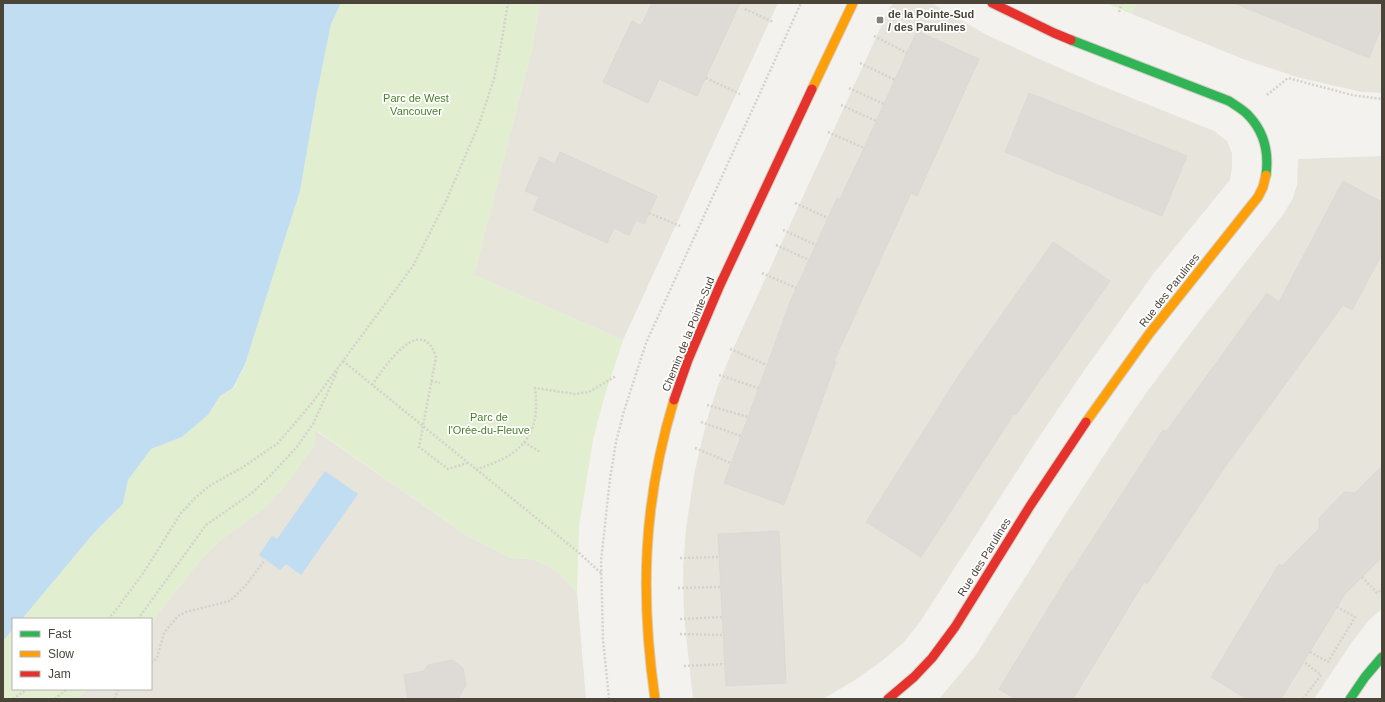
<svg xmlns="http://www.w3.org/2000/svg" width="1385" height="702" viewBox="0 0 1385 702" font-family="Helvetica,sans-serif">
  <rect width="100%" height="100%" fill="#f4f2ee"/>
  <g fill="#e7e4dc">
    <path d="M 540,3 L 778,3 L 623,340 L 474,275 L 532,49 Z"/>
    <path d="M 894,3 L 932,3 L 985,34 L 1039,59 L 1097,84 L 1214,131 L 1227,141 L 1232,153 L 1232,168 L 1230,180 L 1154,273 L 1088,365 L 1037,440 L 920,622 L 904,642 L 882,661 L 855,680 L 823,699 L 693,699 L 684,616 L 683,568 L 686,529 L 694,475 L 706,423 L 717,388 L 733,349 L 890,7 Z"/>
    <path d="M 1136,3 L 1382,3 L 1382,93 L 1362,92 L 1300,78 L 1243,59 L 1132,14 Z"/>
    <path d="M 1382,156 L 1382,609 L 1369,620 L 1352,642 L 1314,699 L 939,699 L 975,656 L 1061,521 L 1118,434 L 1144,396 L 1192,331 L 1282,216 L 1292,200 L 1297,185 L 1298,159 Z"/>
    <path d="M 315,430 L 466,535 L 511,558 L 531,559 L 546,565 L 559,573 L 577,593 L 586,699 L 77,699 L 87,689 L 151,689 L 151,623 L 202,558 L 218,542 L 267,506 L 287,483 L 315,444 Z"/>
  </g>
  <g fill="#e1eecf">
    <path d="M 341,3 L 540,3 L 532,49 L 474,275 L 623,340 L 604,398 L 593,440 L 579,526 L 577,593 L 559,573 L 546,565 L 531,559 L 511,558 L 466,535 L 316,430 L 315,444 L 287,483 L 267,506 L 218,542 L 202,558 L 151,623 L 151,619 L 22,619 L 93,534 L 123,504 L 128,480 L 151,449 L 182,437 L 208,415 L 220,396 L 234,388 L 245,364 L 300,191 L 317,93 L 331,24 Z"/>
    <path d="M 1106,3 L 1136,3 L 1132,14 Z"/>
    <path d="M 13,629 L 13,689 L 87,689 L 77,699 L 3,699 L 3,641 Z"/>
  </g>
  <g fill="#c0ddf1">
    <path d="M 3,3 L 341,3 L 331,24 L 317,93 L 300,191 L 245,364 L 233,388 L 220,396 L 208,415 L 182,437 L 151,449 L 128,480 L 123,504 L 93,534 L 22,619 L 13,619 L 13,629 L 3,641 Z"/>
    <path d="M 325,471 L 358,494 L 301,575 L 286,564 L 280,570 L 259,555 L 272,536 L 277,539 Z"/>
  </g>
  <g fill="#dedbd6" stroke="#dcd9d4">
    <path d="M 652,3 L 740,3 L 697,96 L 659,79 L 648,103 L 603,82 L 632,21 L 641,26 Z"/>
    <path d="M 1236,3 L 1382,3 L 1382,26 L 1369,58 L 1236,4 Z"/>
    <path d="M 917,31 L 979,59 L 917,196 L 911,193 L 834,361 L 836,362 L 784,505 L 724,483 L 790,302 L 837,198 L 840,199 L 864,148 Z"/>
    <path d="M 1029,93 L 1187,156 L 1162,216 L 1005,152 Z"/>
    <path d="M 560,152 L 657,196 L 644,224 L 636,220 L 629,235 L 614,228 L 607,243 L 533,210 L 539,197 L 525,191 L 540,157 L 555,164 Z"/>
    <path d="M 1343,181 L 1382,202 L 1382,254 L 1352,310 L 1343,305 L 1227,464 L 1147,584 L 1144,582 L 1073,699 L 1016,699 L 999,689 L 1071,571 L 1072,571 L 1163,430 L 1166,432 L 1267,293 L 1279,302 Z"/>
    <path d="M 1053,242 L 1110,281 L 1038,383 L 1016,415 L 1014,414 L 921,557 L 866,522 L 959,375 Z"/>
    <path d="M 1382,466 L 1382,557 L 1345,594 L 1281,699 L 1247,699 L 1211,677 L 1279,564 L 1282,566 L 1319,529 L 1319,518 L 1344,492 L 1355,493 Z"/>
    <path d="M 779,531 L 786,683 L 726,686 L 718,534 Z"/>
    <path d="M 452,660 L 463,668 L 466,685 L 458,699 L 408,699 L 404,675 L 424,671 L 428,665 Z"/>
  </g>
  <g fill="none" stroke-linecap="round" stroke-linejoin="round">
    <g stroke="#d3cfc5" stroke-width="11">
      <g id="fast">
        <path d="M 1071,40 L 1229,101 C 1236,106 1244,110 1249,116 C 1264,132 1269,153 1266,175"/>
        <path d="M 1350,699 L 1365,677 L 1382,657"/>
      </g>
    </g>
    <g stroke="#d3cfc5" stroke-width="11">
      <g id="slow">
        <path d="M 812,89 L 853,3"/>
        <path d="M 1086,422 L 1149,334 L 1258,197 L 1263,187 L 1266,175"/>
        <path d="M 655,699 C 640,594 643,502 674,400"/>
      </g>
    </g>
    <g stroke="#d3cfc5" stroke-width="11">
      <g id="jam">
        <path d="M 992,3 L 1054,33 L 1071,40"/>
        <path d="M 674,400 L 688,360 L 720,285 L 812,89"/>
        <path d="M 888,699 L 914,677 L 932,658 L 955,627 L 1030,506 L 1086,422"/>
      </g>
    </g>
    <g stroke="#d3d2cc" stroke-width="2.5" stroke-dasharray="2 2" stroke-linecap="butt">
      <path d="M 1100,3 L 1100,4"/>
      <path d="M 745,9 L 773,22"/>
      <path d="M 1119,12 L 1122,3"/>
      <path d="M 874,36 L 907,53"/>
      <path d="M 860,63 L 895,80"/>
      <path d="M 706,78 L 740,94"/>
      <path d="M 849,88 L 884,104"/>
      <path d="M 1267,95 L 1288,78 L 1352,95 L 1382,99"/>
      <path d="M 841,105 L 876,121"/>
      <path d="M 828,132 L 864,148"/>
      <path d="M 795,203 L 828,218"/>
      <path d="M 649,213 L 680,226"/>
      <path d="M 783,230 L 816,245"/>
      <path d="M 776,245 L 809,260"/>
      <path d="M 762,273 L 796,288"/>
      <path d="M 730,349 L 767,365"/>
      <path d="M 343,361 L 578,552 L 601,573"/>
      <path d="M 719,375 L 758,388"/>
      <path d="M 431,381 L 440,383"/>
      <path d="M 372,385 C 384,368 421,311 436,357 L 419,447 L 448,469 L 467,463"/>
      <path d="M 707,405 L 748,417"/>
      <path d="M 701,422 L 741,436"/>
      <path d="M 524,442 L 540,452"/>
      <path d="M 695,448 L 731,463"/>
      <path d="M 476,470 C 485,466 494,463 503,459 C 533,443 539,420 535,388 L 575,394 L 589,392 L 616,376"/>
      <path d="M 680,558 L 719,557"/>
      <path d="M 1362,577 L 1377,593 L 1382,589"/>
      <path d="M 678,588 L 721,587"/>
      <path d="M 108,619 L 116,610 L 144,572 L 181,513 L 195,498 L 209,486 L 243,467 L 278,443 L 312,403 L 413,266 L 446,201 L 479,124 L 494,79 L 501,45 L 508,3"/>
      <path d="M 138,619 L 206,525 L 252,493 L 270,476 L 296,448 L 313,424 L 338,370"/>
      <path d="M 680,619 L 723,617"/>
      <path d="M 680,634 L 724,635"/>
      <path d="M 1310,652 L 1328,662 L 1355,617 L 1337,607"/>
      <path d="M 151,663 L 157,658 L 164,633 L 178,616 L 186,612 L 230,601 L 246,585 L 265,560"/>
      <path d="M 684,666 L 725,664"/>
      <path d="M 13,699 L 27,689"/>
      <path d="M 55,699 L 67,689"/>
      <path d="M 115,699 L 118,689"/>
      <path d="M 609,699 L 603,639 L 601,561 L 610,479 L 616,442 L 624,411 L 646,343 L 801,3"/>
      <path d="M 1303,699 L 1321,675 L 1304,662"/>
    </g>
    <use href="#fast" stroke="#30b455" stroke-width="9"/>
    <use href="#slow" stroke="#ff9f0a" stroke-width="9"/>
    <use href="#jam" stroke="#e5322d" stroke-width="9"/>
  </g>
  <rect fill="#868178" stroke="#fff" stroke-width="1.5" x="876" y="16" width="8" height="8" rx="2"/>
  <g text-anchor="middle" stroke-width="3.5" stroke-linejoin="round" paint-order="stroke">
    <g font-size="11" font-weight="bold" fill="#4b4439" stroke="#fff" text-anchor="start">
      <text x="888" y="18">de la Pointe-Sud<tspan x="888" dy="13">/ des Parulines</tspan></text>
    </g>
    <g font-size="11" fill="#4a7f2a" stroke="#fff">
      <text x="416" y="102">Parc de West<tspan x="416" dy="13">Vancouver</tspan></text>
      <text x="489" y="421">Parc de<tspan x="489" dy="13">l'Orée-du-Fleuve</tspan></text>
    </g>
    <g font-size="11" fill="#4b4439" stroke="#fff">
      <text transform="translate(1169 290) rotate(-52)" y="4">Rue des Parulines</text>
      <text transform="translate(688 334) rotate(-68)" y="4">Chemin de la Pointe-Sud</text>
      <text transform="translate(984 557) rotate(-58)" y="4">Rue des Parulines</text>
    </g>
  </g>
  <rect width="1385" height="702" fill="none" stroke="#4b4439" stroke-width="8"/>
  <rect x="12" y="618" width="140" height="72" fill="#ffffff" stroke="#b7b4b0"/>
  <rect x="20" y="631" width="20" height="6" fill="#30b455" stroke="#b7b4b0"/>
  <text x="48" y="638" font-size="12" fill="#4b4439">Fast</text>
  <rect x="20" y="651" width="20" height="6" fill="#ff9f0a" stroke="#b7b4b0"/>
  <text x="48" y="658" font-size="12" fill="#4b4439">Slow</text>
  <rect x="20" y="671" width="20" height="6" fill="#e5322d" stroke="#b7b4b0"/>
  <text x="48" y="678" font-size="12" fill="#4b4439">Jam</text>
</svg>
